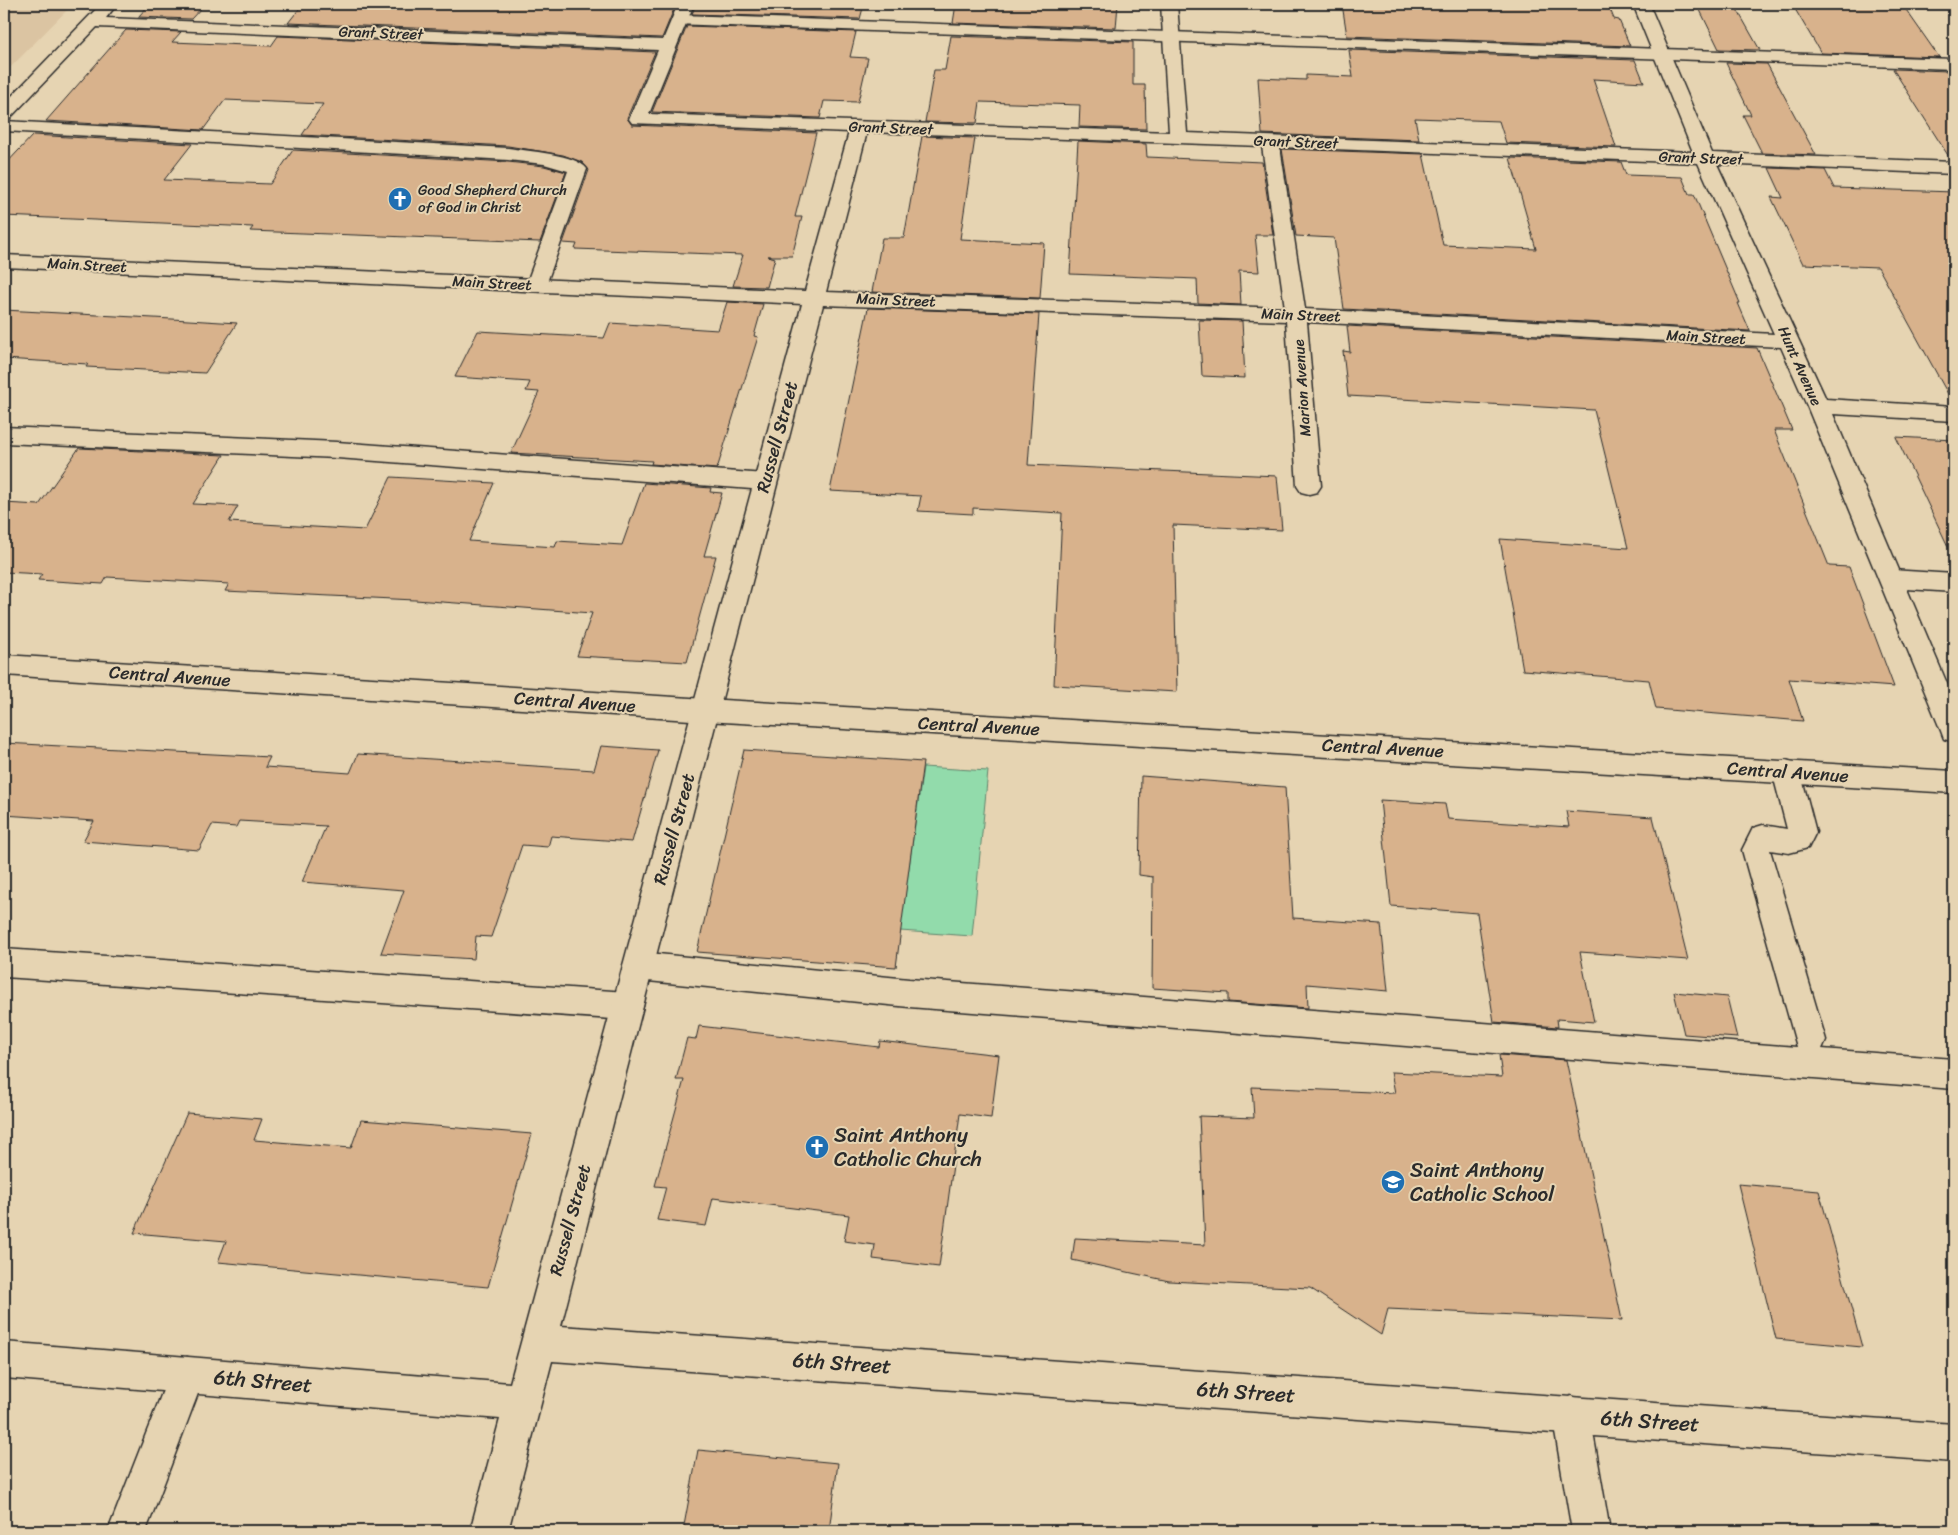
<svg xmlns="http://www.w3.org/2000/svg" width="1958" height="1535" viewBox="0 0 1958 1535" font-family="Sriracha,sans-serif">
  <rect width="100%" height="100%" fill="#e6d4b2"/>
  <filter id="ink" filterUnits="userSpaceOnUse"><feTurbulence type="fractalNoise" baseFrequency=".02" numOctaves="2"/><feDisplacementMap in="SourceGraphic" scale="10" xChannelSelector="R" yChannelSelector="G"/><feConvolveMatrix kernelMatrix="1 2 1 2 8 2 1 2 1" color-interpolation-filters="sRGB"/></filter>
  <g filter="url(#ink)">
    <path fill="#dbc4a2" d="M 4,4 L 73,4 L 4,74 Z"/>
    <path fill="#92dbab" stroke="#5e836b" d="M 923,767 L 988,771 L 972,936 L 900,931 Z"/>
    <g fill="#d8b28c" stroke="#2b2b2b">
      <path d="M 150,4 L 205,4 L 191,19 L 138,17 Z"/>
      <path d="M 303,4 L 676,4 L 662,38 L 288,23 Z"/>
      <path d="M 696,4 L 864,4 L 860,19 L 692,14 Z"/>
      <path d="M 956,4 L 1118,4 L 1116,28 L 953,23 Z"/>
      <path d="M 1342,4 L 1608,4 L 1614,19 L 1619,20 L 1630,46 L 1347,36 Z"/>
      <path d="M 1703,4 L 1734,4 L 1760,50 L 1719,49 L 1698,6 Z"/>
      <path d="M 1792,4 L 1902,4 L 1939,57 L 1821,53 Z"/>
      <path d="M 687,26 L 856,32 L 850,57 L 868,58 L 858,102 L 824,101 L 820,118 L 652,112 Z"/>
      <path d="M 126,30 L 181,32 L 172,42 L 271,46 L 278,36 L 655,52 L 627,118 L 632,125 L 816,133 L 795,217 L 802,217 L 792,256 L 768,256 L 775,258 L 767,287 L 733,286 L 743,255 L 575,249 L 577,244 L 563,243 L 589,170 L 582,162 L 563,155 L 508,146 L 302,135 L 323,104 L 225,100 L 203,130 L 46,121 Z"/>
      <path d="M 951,36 L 1133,42 L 1133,85 L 1145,85 L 1146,129 L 1079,127 L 1080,105 L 980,102 L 977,123 L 925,122 L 934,70 L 945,70 Z"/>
      <path d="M 1349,50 L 1635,60 L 1644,82 L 1593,79 L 1616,147 L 1506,143 L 1499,121 L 1415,118 L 1419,140 L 1262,134 L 1258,78 L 1306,80 L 1306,75 L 1353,77 Z"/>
      <path d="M 1726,63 L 1767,64 L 1816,155 L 1762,153 L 1743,115 L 1751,115 Z"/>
      <path d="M 1893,69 L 1948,71 L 1954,79 L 1954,160 L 1951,160 Z"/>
      <path d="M 33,135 L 192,144 L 164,180 L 270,184 L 293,150 L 508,162 L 544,166 L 566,172 L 540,242 L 250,231 L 253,227 L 4,216 L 4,166 Z"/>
      <path d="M 922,136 L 975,138 L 960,239 L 1044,243 L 1040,298 L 872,292 L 882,238 L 904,238 Z"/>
      <path d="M 1078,141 L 1146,144 L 1147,157 L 1262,162 L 1273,235 L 1255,235 L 1259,272 L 1239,271 L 1241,305 L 1198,303 L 1197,279 L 1070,274 Z"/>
      <path d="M 1282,149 L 1423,154 L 1443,245 L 1536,249 L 1510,158 L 1621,162 L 1626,175 L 1682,177 L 1689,194 L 1694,194 L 1740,303 L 1738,303 L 1750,331 L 1344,309 L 1334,238 L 1296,236 Z"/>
      <path d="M 1769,168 L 1825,170 L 1834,188 L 1954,192 L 1954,405 L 1878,267 L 1803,264 L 1771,197 L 1783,198 Z"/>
      <path d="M 727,302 L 763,304 L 754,336 L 758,337 L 717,469 L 651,464 L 652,461 L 511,453 L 539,392 L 526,391 L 530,382 L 455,377 L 478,331 L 604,338 L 610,323 L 718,330 Z"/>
      <path d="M 868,308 L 1039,314 L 1028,465 L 1277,476 L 1282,530 L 1173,525 L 1177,692 L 1054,685 L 1062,513 L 973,508 L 973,514 L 918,511 L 921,496 L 830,491 Z"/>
      <path d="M 4,310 L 172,319 L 237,323 L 205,373 L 86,367 L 88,364 L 4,359 Z"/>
      <path d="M 1199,320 L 1242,321 L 1245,378 L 1202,376 Z"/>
      <path d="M 1347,326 L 1757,348 L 1792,430 L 1774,430 L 1829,566 L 1849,567 L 1894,687 L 1789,679 L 1803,721 L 1656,709 L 1649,680 L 1523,670 L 1500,539 L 1628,548 L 1594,410 L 1348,396 L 1343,351 L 1350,352 Z"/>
      <path d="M 1896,437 L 1954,440 L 1954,559 Z"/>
      <path d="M 79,448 L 224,455 L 193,504 L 238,506 L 229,522 L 365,530 L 391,477 L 494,483 L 469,541 L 555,547 L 557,541 L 622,545 L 644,483 L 711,488 L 710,492 L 722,493 L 704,556 L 716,556 L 687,662 L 577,656 L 592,613 L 415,600 L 225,591 L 229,584 L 107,577 L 103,584 L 38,580 L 42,574 L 4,572 L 4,503 L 39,505 Z"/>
      <path d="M 4,743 L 270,757 L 265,767 L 350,773 L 358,754 L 594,770 L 601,746 L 658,750 L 632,842 L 551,836 L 548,847 L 522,845 L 491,937 L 476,936 L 474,959 L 381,953 L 404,890 L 302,882 L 326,826 L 239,821 L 236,827 L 212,825 L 199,850 L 83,841 L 94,821 L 4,815 Z"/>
      <path d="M 744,750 L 923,762 L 896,967 L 697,952 Z"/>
      <path d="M 1141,776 L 1285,787 L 1293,918 L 1381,924 L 1388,991 L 1307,984 L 1308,1008 L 1228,1002 L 1228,993 L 1152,988 L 1153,877 L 1139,875 Z"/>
      <path d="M 1380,800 L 1445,804 L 1448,819 L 1569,827 L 1566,811 L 1653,817 L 1688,960 L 1580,952 L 1594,1022 L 1557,1019 L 1558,1027 L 1494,1022 L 1477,913 L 1391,906 Z"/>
      <path d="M 1674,992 L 1727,997 L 1737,1038 L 1684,1034 Z"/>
      <path d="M 699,1026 L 879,1047 L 880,1041 L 999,1055 L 991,1118 L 960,1114 L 939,1267 L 873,1259 L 875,1245 L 844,1241 L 849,1215 L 713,1198 L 706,1226 L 657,1220 L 666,1187 L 655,1186 L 684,1080 L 676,1080 L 687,1038 L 696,1039 Z"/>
      <path d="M 1499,1055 L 1566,1060 L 1622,1320 L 1388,1309 L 1381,1335 L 1310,1288 L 1169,1281 L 1072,1260 L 1075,1238 L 1205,1245 L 1199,1116 L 1254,1118 L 1252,1087 L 1395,1093 L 1391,1072 L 1502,1077 Z"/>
      <path d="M 187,1113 L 262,1119 L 254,1140 L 351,1148 L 361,1120 L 532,1134 L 488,1287 L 218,1262 L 226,1241 L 134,1233 Z"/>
      <path d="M 1738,1184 L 1819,1191 L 1862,1347 L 1776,1339 Z"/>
      <path d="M 698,1450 L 838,1463 L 829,1531 L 683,1531 Z"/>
    </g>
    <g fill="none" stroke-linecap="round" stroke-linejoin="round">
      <g stroke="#2b2b2b" stroke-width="3">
        <g id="lane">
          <path d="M 680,15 L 1954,59 L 1954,69 L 674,24 L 672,20 L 674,16 Z"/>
          <path d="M 4,121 L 508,148 C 526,151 577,154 587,169 L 546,285 L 543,289 L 536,291 L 529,289 L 526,285 L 568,171 L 544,164 L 508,160 L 4,131 Z"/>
          <path d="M 4,427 L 337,442 L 765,474 L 773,476 L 777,482 L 773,488 L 765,490 L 337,458 L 4,443 Z"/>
          <path d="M 1891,570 L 1954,574 L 1954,592 L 1891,588 L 1882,585 L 1879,579 L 1882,573 Z"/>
          <path d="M 1786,760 L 1796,763 L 1800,771 L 1816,832 L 1808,848 L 1789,853 L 1770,850 L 1826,1040 L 1822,1049 L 1954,1059 L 1954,1089 L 909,1007 L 638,980 L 627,976 L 623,966 L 627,956 L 638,952 L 909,979 L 1797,1047 L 1742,850 L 1753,828 L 1763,825 L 1787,829 L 1772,771 L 1776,763 Z"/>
          <path d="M 4,949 L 627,992 L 638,996 L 643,1006 L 638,1016 L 627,1020 L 4,977 Z"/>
          <path d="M 187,1357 L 200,1362 L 205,1375 L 146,1531 L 108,1531 L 174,1362 Z"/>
          <path d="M 1571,1396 L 1584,1402 L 1590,1415 L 1610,1531 L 1572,1531 L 1552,1415 L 1558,1402 Z"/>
        </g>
      </g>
      <g stroke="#2b2b2b" stroke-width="3">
        <path id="street" d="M 103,4 L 112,5 L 114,8 L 106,18 L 663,40 L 678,4 L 694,4 L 649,114 L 1169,132 L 1161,4 L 1177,4 L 1187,133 L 1693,152 L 1633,4 L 1649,4 L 1712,153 L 1954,162 L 1954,174 L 1717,164 L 1826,399 L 1954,407 L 1954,421 L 1833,414 L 1954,700 L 1954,742 L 1944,739 L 1941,731 L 1807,406 L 1781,347 L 1307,322 L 1321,486 L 1317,492 L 1309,494 L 1301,492 L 1297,486 L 1286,321 L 823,305 L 561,1326 L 1954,1424 L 1954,1462 L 552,1361 L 508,1531 L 470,1531 L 500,1419 L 4,1378 L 4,1342 L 510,1383 L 802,304 L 4,267 L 4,255 L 805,291 L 849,132 L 632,123 L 629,119 L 658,50 L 97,27 L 10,118 L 4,119 L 4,104 L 100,5 ZM 867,132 L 1262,146 L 1285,308 L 826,292 ZM 1280,147 L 1698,163 L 1774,334 L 1305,309 Z"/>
      </g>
      <g stroke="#2b2b2b" stroke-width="3">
        <path id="secondary" d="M 4,655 L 706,699 L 1954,771 L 1954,793 L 706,721 L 4,675 Z"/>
      </g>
      <use href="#lane" fill="#e6d4b2" fill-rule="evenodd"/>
      <use href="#street" fill="#e6d4b2" fill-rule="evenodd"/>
      <use href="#secondary" fill="#e6d4b2" fill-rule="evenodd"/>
    </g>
  </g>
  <defs>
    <g id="church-disc" transform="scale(1.25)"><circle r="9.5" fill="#1f6fb2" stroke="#e6d4b2"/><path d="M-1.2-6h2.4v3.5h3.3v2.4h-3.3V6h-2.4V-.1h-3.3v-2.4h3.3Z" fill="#fff"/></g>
    <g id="school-disc" transform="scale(1.25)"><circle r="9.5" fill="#1f6fb2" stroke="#e6d4b2"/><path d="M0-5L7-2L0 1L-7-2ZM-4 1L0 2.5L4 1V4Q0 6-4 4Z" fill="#fff"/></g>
  </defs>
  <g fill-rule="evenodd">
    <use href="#church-disc" x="400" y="199"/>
    <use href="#church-disc" x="817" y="1147"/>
    <use href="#school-disc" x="1393" y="1182"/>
  </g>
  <g text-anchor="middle" stroke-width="4" stroke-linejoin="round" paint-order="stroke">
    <g font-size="15" fill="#2b2b2b" stroke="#e6d4b2">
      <text transform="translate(381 33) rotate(2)" y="5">Grant Street</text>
      <text transform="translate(891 128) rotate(2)" y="5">Grant Street</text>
      <text transform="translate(1296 142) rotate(2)" y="5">Grant Street</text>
      <text transform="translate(1701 158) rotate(2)" y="5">Grant Street</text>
      <text transform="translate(87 265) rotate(3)" y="5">Main Street</text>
      <text transform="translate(492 283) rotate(3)" y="5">Main Street</text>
      <text transform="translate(896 300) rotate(2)" y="5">Main Street</text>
      <text transform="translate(1301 315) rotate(2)" y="5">Main Street</text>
      <text transform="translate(1706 337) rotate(3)" y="5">Main Street</text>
      <text transform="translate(1800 366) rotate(66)" y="5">Hunt Avenue</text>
      <text transform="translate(1302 388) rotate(-94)" y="5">Marion Avenue</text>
    </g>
    <g font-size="15" fill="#2b2b2b" stroke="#e6d4b2" text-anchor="start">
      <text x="418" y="195">Good Shepherd Church<tspan x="418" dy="17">of God in Christ</tspan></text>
    </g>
    <g font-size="18" fill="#2b2b2b" stroke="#e6d4b2">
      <text transform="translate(777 437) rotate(-75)" y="6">Russell Street</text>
      <text transform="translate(170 676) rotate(4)" y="6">Central Avenue</text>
      <text transform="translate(575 702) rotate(4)" y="6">Central Avenue</text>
      <text transform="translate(979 726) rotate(3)" y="6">Central Avenue</text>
      <text transform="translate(1383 748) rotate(3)" y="6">Central Avenue</text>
      <text transform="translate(1788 772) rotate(4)" y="6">Central Avenue</text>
      <text transform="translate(674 829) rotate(-75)" y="6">Russell Street</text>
      <text transform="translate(570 1220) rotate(-75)" y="6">Russell Street</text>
    </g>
    <g font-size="21" fill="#2b2b2b" stroke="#e6d4b2" text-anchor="start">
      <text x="834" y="1142">Saint Anthony<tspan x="834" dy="24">Catholic Church</tspan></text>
      <text x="1410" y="1177">Saint Anthony<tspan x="1410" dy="24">Catholic School</tspan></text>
    </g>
    <g font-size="21" fill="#2b2b2b" stroke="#e6d4b2">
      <text transform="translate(842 1363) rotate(4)" y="7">6th Street</text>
      <text transform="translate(263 1381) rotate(5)" y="7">6th Street</text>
      <text transform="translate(1246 1392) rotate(4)" y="7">6th Street</text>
      <text transform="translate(1650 1421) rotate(4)" y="7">6th Street</text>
    </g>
  </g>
  <rect width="1958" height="1535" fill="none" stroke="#e6d4b2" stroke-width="20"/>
  <rect x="10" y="10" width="1938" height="1515" fill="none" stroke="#2b2b2b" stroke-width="2" filter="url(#ink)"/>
</svg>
